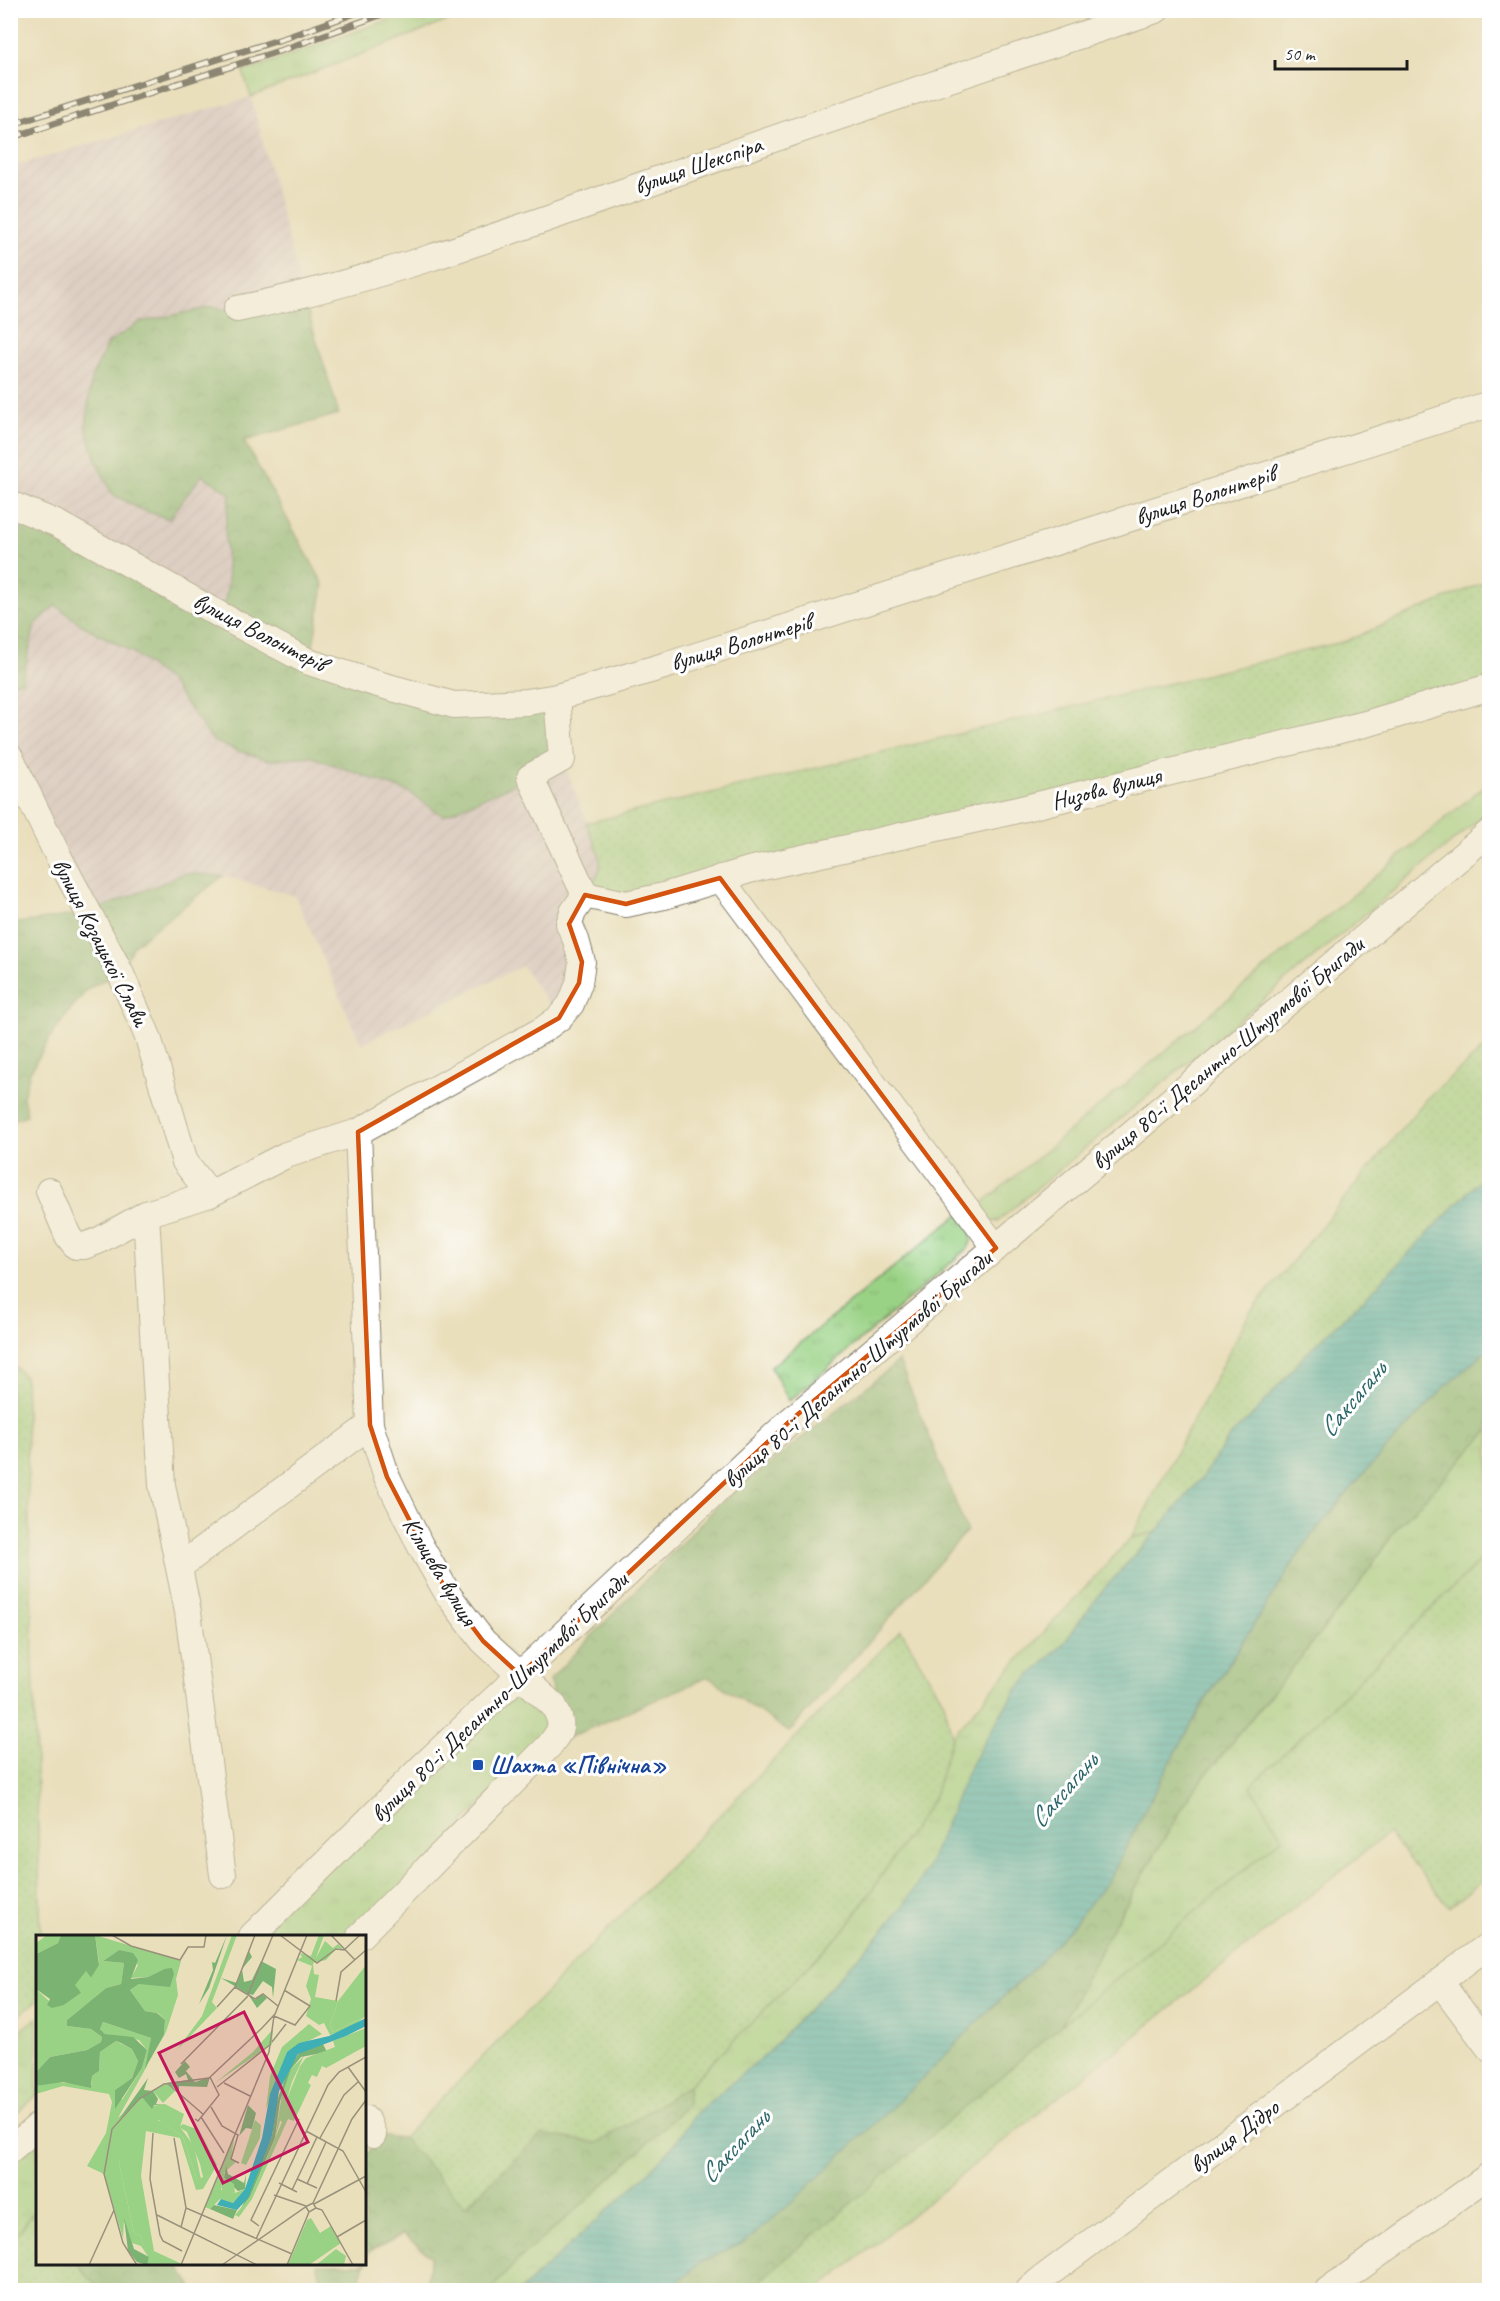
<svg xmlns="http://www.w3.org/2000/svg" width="1500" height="2301" viewBox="0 0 1500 2301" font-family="Caveat,sans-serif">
  <defs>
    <pattern id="industrial-furrows" width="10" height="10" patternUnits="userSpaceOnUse" patternTransform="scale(1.5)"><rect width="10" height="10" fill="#d0bdcd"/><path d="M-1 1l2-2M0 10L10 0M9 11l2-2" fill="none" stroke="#b2a2af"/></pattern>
    <pattern id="grass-tufts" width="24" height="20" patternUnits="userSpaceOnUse" patternTransform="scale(1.5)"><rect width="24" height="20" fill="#9ad285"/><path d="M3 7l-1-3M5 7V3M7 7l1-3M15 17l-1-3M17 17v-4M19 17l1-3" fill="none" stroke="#84b472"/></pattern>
    <pattern id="forest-crowns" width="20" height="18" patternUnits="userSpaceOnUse" patternTransform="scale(1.5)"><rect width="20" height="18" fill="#7bb472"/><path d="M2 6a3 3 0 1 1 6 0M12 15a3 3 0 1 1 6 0" fill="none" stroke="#64925d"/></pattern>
    <pattern id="garden-dots" width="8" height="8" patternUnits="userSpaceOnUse" patternTransform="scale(1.5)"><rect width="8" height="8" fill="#9ad285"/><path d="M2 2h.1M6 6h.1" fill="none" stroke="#84b472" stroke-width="1.8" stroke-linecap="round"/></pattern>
    <pattern id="water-rules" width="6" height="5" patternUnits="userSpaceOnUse" patternTransform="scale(1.5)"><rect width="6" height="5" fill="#3dafb5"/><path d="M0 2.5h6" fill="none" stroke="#328e92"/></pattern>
  </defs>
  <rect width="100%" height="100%" fill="#fff"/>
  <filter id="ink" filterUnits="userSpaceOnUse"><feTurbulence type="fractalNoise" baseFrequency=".0167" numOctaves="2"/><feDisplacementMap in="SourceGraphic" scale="12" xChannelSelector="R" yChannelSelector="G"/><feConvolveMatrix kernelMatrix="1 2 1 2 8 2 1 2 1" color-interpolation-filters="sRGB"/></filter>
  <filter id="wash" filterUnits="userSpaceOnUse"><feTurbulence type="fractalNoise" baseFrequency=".008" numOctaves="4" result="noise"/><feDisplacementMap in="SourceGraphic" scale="24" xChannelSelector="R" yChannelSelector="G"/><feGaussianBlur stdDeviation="1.35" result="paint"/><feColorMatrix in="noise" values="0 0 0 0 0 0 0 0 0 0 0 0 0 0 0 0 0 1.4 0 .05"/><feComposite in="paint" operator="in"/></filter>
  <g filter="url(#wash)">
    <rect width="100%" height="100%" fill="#eadfbb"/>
    <g fill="url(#industrial-furrows)">
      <path d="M 251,97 L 303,296 L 237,309 L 220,309 L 212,307 L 143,321 L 169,519 L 202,475 L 231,493 L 225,531 L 228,584 L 222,616 L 11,504 L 11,167 Z"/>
      <path d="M 56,605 L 76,620 L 132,652 L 170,682 L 213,741 L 235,750 L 269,760 L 309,756 L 408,792 L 442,816 L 562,759 L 602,860 L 599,877 L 585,895 L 559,1018 L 522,966 L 361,1044 L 295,896 L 223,876 L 185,873 L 158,885 L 88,913 L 11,755 L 11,684 L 22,681 L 35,625 Z"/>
    </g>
    <g fill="url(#grass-tufts)" stroke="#5b7750" stroke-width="1.5">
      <path d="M 413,11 L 473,11 L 251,97 L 243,72 Z"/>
      <path d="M 1489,782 L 1489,811 L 998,1221 L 991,1221 L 979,1206 Z"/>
      <path d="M 959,1214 C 968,1226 977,1233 968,1248 L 789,1401 L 771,1367 Z"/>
      <path d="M 1489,1430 L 1489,1552 L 1251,1786 L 1283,1838 L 1060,2027 L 1116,1921 L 1191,1793 L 1355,1590 L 1396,1529 Z"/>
      <path d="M 1156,1532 L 1103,1590 L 1062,1645 L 1020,1686 L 1008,1702 L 958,1796 L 927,1869 L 905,1903 L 879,1935 L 767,2053 L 696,2113 L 675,2143 L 646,2175 L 521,2290 L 490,2290 L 522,2256 L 587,2200 L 687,2105 L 689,2085 L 847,1927 L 933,1799 L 952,1736 L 1009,1670 L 1131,1538 Z"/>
      <path d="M 520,1675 L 560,1719 L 360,1936 L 252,1936 Z"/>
      <path d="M 37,2018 L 37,2095 L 11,2119 L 11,2037 Z"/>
      <path d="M 37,2126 L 37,2208 L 11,2242 L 10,2150 Z"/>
    </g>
    <g fill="url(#forest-crowns)" stroke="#4c6847" stroke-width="1.5">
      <path d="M 303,296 L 339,414 L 244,441 L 324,585 L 310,662 L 454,705 L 557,697 L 562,759 L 530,777 L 443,816 L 408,792 L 310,756 L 269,760 L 235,750 L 213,741 L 170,682 L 132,652 L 82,625 L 56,605 L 35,625 L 22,681 L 11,684 L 10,504 L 222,616 L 228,584 L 225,531 L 230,493 L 202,475 L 169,519 L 140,509 L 112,494 L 96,461 L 86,428 L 91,380 L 107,344 L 140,322 L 212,307 C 240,315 275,301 303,296 Z"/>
      <path d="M 185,873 L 223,876 L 134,945 L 120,972 L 89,988 L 70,1010 L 50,1038 L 30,1072 L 23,1097 L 27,1115 L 11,1121 L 11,924 L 88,913 L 158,885 Z"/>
      <path d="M 1489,1348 L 1489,1430 L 1396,1529 L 1355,1590 L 1191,1793 L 1116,1921 L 1060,2027 L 749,2290 L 669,2290 L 701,2262 L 745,2242 L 1033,1969 L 1110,1878 L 1161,1779 L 1204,1703 L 1310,1537 L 1372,1464 L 1446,1386 Z"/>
      <path d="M 899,1361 L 967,1531 L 789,1732 L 708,1677 L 549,1746 L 554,1706 L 550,1679 L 720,1503 Z"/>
      <path d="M 689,2085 L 687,2105 L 587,2200 L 522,2256 L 490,2290 L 423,2290 L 426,2283 L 431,2256 L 403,2234 L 369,2251 L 357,2290 L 325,2290 L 317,2264 L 364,2264 L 365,2159 L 372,2146 L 373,2135 L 403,2138 L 466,2206 L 542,2134 L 598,2143 Z"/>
      <path d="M 77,2264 L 177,2264 L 194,2290 L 100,2290 Z"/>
    </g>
    <g fill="url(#garden-dots)" stroke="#5b7750" stroke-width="1.5">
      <path d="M 1489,580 L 1489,687 L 664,896 L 585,895 C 610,863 600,857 586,823 L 1346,641 Z"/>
      <path d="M 1489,1044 L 1489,1171 L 1369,1294 L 1302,1358 L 1257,1411 L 1231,1435 L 1200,1480 L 1156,1532 L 1131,1538 L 1249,1314 L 1427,1098 Z"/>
      <path d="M 10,1361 L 25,1377 L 41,1936 L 38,1936 L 37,2001 L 11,2020 Z"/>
      <path d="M 1489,1552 L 1489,1875 L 1449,1907 L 1388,1833 L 818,2290 L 749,2290 L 1282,1838 L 1251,1786 Z"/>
      <path d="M 901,1630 L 944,1702 L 952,1736 L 933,1799 L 847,1927 L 689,2085 L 598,2143 L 542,2134 L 465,2206 L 403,2138 Z"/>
      <path d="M 37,2208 L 38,2264 L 77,2264 L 100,2290 L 11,2290 L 11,2242 Z"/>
    </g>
    <path fill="url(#water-rules)" stroke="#2c6668" stroke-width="1.5" d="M 1489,1171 L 1489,1348 L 1446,1386 L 1372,1464 L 1310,1537 L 1204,1702 L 1161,1779 L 1110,1878 L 1077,1920 L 1033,1969 L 991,2008 L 924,2077 L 788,2206 L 745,2242 L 701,2262 L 669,2290 L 521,2290 L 646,2175 L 675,2143 L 696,2113 L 767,2053 L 879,1935 L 905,1903 L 927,1869 L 971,1764 L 1008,1702 L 1020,1686 L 1062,1645 L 1103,1590 L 1156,1532 L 1200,1480 L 1231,1435 L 1257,1411 L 1302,1358 L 1369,1294 Z"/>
  </g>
  <g filter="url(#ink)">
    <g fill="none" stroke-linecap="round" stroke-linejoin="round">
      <g stroke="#837e6c" stroke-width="28">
        <g id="minor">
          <path d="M 237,309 C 390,278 536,222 682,171 C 839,115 998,63 1156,10"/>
          <path d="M 10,504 L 58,524 L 222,616 L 309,662 L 374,683 L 454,705 L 527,702 L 557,697 L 671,664 L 1490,404"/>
          <path d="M 10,757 L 55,850 L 120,972 L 148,1037 L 185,1162 L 210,1194"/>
          <path d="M 720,878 L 996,1248"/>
          <path d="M 585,895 L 626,904 L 664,896 L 749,870 L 1013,811 L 1369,723 L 1490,687"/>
          <path d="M 358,1132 L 370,1425 L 387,1477 L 420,1545 L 449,1596 L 483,1641 L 554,1706 C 564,1726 562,1729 549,1746 L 360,1936"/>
          <path d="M 49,1191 L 68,1236 L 76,1246 L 84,1246 L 98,1241 L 146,1214 L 210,1194 L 286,1155 L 358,1132 L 544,1029 L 559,1018 L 571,1004 L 579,983 L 582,962 L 576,940 L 569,924 L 573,912 L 585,895 L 530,777 L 562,759 L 557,697"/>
          <path d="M 146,1214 L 162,1485 L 188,1612 L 223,1875"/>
          <path d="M 179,1567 L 370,1425"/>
          <path d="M 252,1936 L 423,1766 L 791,1420 L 1490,832"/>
          <path d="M 1440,1982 L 1490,2049"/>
          <path d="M 364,2118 L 368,2122 L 373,2135"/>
          <path d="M 10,2150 L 38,2126"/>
          <path d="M 1029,2290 L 1039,2281 L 1490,1944"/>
          <path d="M 1328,2290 L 1490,2175"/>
        </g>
      </g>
      <use href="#minor" stroke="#fff" stroke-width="26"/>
      <g stroke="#1c1c1c" stroke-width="7">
        <g id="rail">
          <path d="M 10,125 L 288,37 L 364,10"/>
          <path d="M 10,138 L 288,48 L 394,10"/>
        </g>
      </g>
      <use href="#rail" stroke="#fff" stroke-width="4.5" stroke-dasharray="14" stroke-linecap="butt"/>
    </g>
  </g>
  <path d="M0 0H1500V2301H0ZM 720,878 L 996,1248 L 791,1420 L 520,1675 L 483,1641 L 449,1596 L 387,1477 L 370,1425 L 358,1132 L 559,1018 L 579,983 L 582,962 L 569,924 L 585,895 L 626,904 Z" fill="#eadfbb" fill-opacity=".55" fill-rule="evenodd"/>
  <path fill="none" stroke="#d4530e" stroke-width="4.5" stroke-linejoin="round" d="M 720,878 L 996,1248 L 791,1420 L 520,1675 L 483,1641 L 449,1596 L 387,1477 L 370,1425 L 358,1132 L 559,1018 L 579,983 L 582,962 L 569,924 L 585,895 L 626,904 Z"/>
  <rect fill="#1a4fb4" stroke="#fff" stroke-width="2" x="472" y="1759" width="12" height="12" rx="3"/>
  <g text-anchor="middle" stroke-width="6" stroke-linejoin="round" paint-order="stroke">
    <g font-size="24" fill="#1c1c1c" stroke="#fff">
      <text transform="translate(698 165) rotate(-19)" y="8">вулиця Шекспіра</text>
      <text transform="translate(1205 495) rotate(-18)" y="8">вулиця Волонтерів</text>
      <text transform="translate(260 632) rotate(27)" y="8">вулиця Волонтерів</text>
      <text transform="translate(741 642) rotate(-17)" y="8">вулиця Волонтерів</text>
      <text transform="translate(1106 788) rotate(-14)" y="8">Низова вулиця</text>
      <text transform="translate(101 942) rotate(63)" y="8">вулиця Козацької Слави</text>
      <text transform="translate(1227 1053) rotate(-40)" y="8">вулиця 80-ї Десантно-Штурмової Бригади</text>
      <text transform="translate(857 1369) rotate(-41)" y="8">вулиця 80-ї Десантно-Штурмової Бригади</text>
      <text transform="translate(440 1571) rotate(59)" y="8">Кільцева вулиця</text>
      <text transform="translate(499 1697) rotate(-44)" y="8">вулиця 80-ї Десантно-Штурмової Бригади</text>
      <text transform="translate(1234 2136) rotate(-37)" y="8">вулиця Дідро</text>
    </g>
    <g font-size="24" font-weight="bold" fill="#164399" stroke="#fff" text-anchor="start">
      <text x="490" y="1773">Шахта «Північна»</text>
    </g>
    <g font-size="26" font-style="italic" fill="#2c6668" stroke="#fff">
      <text transform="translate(1352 1399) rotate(-50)" y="9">Саксагань</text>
      <text transform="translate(1063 1790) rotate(-49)" y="9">Саксагань</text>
      <text transform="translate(734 2146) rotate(-47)" y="9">Саксагань</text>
    </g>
  </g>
  <g transform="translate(36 1935)">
    <rect width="330" height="330" fill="#eadfbb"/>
    <path d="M 11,0 L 25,0 L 22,8 L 0,19 L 0,8 ZM 59,0 L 145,26 L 140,44 L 142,60 L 130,97 L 82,183 L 106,162 L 116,171 L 129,169 L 148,179 L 144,192 L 158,211 L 165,244 L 161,245 L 147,202 L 123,185 L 89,210 L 83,228 L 98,298 L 104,300 L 111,318 L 118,316 L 146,329 L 145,330 L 109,330 L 113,323 L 105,311 L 96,308 L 88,286 L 87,303 L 68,239 L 51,231 L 70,198 L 76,167 L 73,159 L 27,151 L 0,159 L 0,151 L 21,147 L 56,150 L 56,141 L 63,136 L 64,117 L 80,106 L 96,114 L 102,126 L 96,143 L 79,155 L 86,165 L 106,133 L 111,115 L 103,105 L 69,99 L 64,94 L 67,87 L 115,103 L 111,131 L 128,100 L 129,85 L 122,78 L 109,76 L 94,55 L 103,49 L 128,49 L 128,34 L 112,42 L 95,43 L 102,30 L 83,15 L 67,26 L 88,28 L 85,49 L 70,53 L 31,85 L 31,91 L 55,94 L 66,102 L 65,107 L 51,115 L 14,122 L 0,137 L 0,54 L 13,66 L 28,70 L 45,58 L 63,27 ZM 196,0 L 201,0 L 176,67 L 181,73 L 140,116 L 166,81 ZM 283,0 L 288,0 L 280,23 L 289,6 L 297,13 L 302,9 L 308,15 L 301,13 L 290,25 L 277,28 L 278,39 L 283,40 L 279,62 L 302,66 L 294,90 L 297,97 L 330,81 L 315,92 L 294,100 L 288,88 L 283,90 L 270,81 L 275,64 L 270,51 L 276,31 L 261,25 L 266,22 L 264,18 L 275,21 ZM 268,121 L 256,147 L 239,203 L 246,159 L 255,134 ZM 199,198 L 195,224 L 200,227 L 191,235 L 190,231 L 185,255 L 199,258 L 209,254 L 197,268 L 184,264 L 174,274 L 169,272 Z" fill="#9ad285"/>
    <path d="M 25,0 L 59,0 L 63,30 L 45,58 L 28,70 L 16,73 L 11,70 L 14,64 L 0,54 L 0,19 L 22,8 ZM 191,0 L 173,53 L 163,69 L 177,35 L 176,27 L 179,28 ZM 83,15 L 97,18 L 102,25 L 95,44 L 112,42 L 128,34 L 136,33 L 138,39 L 134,52 L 103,49 L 94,55 L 109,76 L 121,78 L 129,85 L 128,100 L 111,130 L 109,134 L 115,103 L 67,87 L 64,94 L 69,99 L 97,102 L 111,115 L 106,133 L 79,174 L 79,155 L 96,143 L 102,126 L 96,114 L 85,108 L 80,106 L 64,117 L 63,136 L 56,141 L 55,153 L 27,147 L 0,151 L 0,137 L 14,122 L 51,115 L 65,107 L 66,102 L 55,94 L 31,91 L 31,85 L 70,53 L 85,49 L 88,28 L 67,26 ZM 213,16 L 216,22 L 206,34 L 208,47 L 216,45 L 225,26 L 240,34 L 237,63 L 236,52 L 227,46 L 217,60 L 213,59 L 219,65 L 226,59 L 231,63 L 221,73 L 212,59 L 185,43 L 201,48 L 205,36 ZM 287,109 L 291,117 L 265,122 L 255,134 L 244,166 L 239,203 L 214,262 L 205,274 L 236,201 L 240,169 L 252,135 L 263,118 ZM 149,126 L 154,132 L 150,136 L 159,147 L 174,142 L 171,152 L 143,151 L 143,156 L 131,148 L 152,145 L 150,139 L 143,143 L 139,137 ZM 112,143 L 108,155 L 117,156 L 122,164 L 120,169 L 129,169 L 118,170 L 116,174 L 106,162 L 83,184 ZM 212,170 L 220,178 L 216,194 L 210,193 L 203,201 ZM 190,230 L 192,239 L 208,248 L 210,239 L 209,254 L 202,256 L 188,243 ZM 178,270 L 201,275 L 197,284 L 174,274 ZM 88,283 L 98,314 L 113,322 L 111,330 L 101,327 L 92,316 Z" fill="#7bb472"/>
    <path d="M 50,36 L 65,55 L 52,67 L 39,50 Z" fill="#9ad285"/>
    <path d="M 275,283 L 284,298 L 295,291 L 305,308 L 273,330 L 252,330 L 271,285 ZM 300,314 L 310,321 L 308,330 L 280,330 Z" fill="#9ad285"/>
    <path d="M 330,30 L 330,81 L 297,97 L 294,90 L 302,66 ZM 273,89 L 286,99 L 251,117 L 230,174 L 234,141 L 246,112 ZM 330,93 L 330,111 L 290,133 L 286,131 L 281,142 L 276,140 L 272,148 L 275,150 L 258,186 L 252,184 L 216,264 L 203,282 L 199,280 L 214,262 L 246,187 L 243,184 L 264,131 L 270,123 L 299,112 L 297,106 ZM 237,94 L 236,109 L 179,148 L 217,117 ZM 131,148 L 139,156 L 127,168 L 117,156 ZM 113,185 L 125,186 L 147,202 L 161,245 L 167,242 L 164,229 L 151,197 L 143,192 L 147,189 L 163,195 L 181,230 L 167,254 L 160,255 L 144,203 L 110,196 L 105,241 L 118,316 L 111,319 L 104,300 L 98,298 L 83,228 L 87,212 ZM 219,185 L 225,190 L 224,203 L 210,230 L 205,228 ZM 186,241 L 198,249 L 199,258 L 186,257 Z" fill="#9ad285"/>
    <path d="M 330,83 L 330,91 L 310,101 L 262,119 L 243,156 L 236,201 L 212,263 L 201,275 L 181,270 L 185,264 L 197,268 L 209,254 L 226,203 L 234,159 L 251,117 L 263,108 L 293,101 Z" fill="#3dafb5"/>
    <path fill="none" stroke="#98917b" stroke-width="1.5" d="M 76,0 L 95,11 L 144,25 L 152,12 L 168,12 L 170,0M 244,0 L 281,28 L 300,14 L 308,15 L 324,0M 295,0 L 319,25M 199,52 L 219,64 L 227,59 L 242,71M 300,66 L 305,37 L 330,15M 181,72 L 199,52 L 219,0M 238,81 L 259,90 L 274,71 L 248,55M 236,107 L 250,89M 145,129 L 211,62 L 237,0M 312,132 L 330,157M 131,148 L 168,180M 188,148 L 214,161M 181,152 L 235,109M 175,172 L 186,191 L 202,200 L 195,224 L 203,228M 165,182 L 188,218M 159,184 L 162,186 L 183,160 L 174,142M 270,196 L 307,216 L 330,257M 117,198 L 114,244 L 124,300 L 127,306 L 146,316M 138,203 L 150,273 L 256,319M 284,203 L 308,160 L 322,147M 261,244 L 281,253M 243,248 L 261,257M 271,249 L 290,207M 256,255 L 281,202M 238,260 L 270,271M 277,268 L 316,184 L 330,165M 278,269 L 330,241M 280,273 L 286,275 L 317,330M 121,280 L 221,330M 223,291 L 215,285 L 263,184M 145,292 L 150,273M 301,302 L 330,285M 220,304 L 292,150 L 303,137 L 330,122M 53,330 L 78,275M 101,330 L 87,308 L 68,239 L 76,194 L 103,164 L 128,149 L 173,143 L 226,93 L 239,79 L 271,0M 145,330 L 233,117 L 238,81M 186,330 L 271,271 L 277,268 L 280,273 L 273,277 L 270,272M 251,330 L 273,277"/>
    <path fill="#c2185b" fill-opacity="0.15" stroke="#c2185b" stroke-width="3" d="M 208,77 L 272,207 L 187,248 L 123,118 Z"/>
    <rect width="330" height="330" fill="none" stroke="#1c1c1c" stroke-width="3"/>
  </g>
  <rect width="1500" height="2301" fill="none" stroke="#fff" stroke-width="36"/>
  <path d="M1275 60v9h132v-9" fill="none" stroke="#1c1c1c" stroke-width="3"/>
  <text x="1284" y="60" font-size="18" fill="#1c1c1c" stroke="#ffffff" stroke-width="4.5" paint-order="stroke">50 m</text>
</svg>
